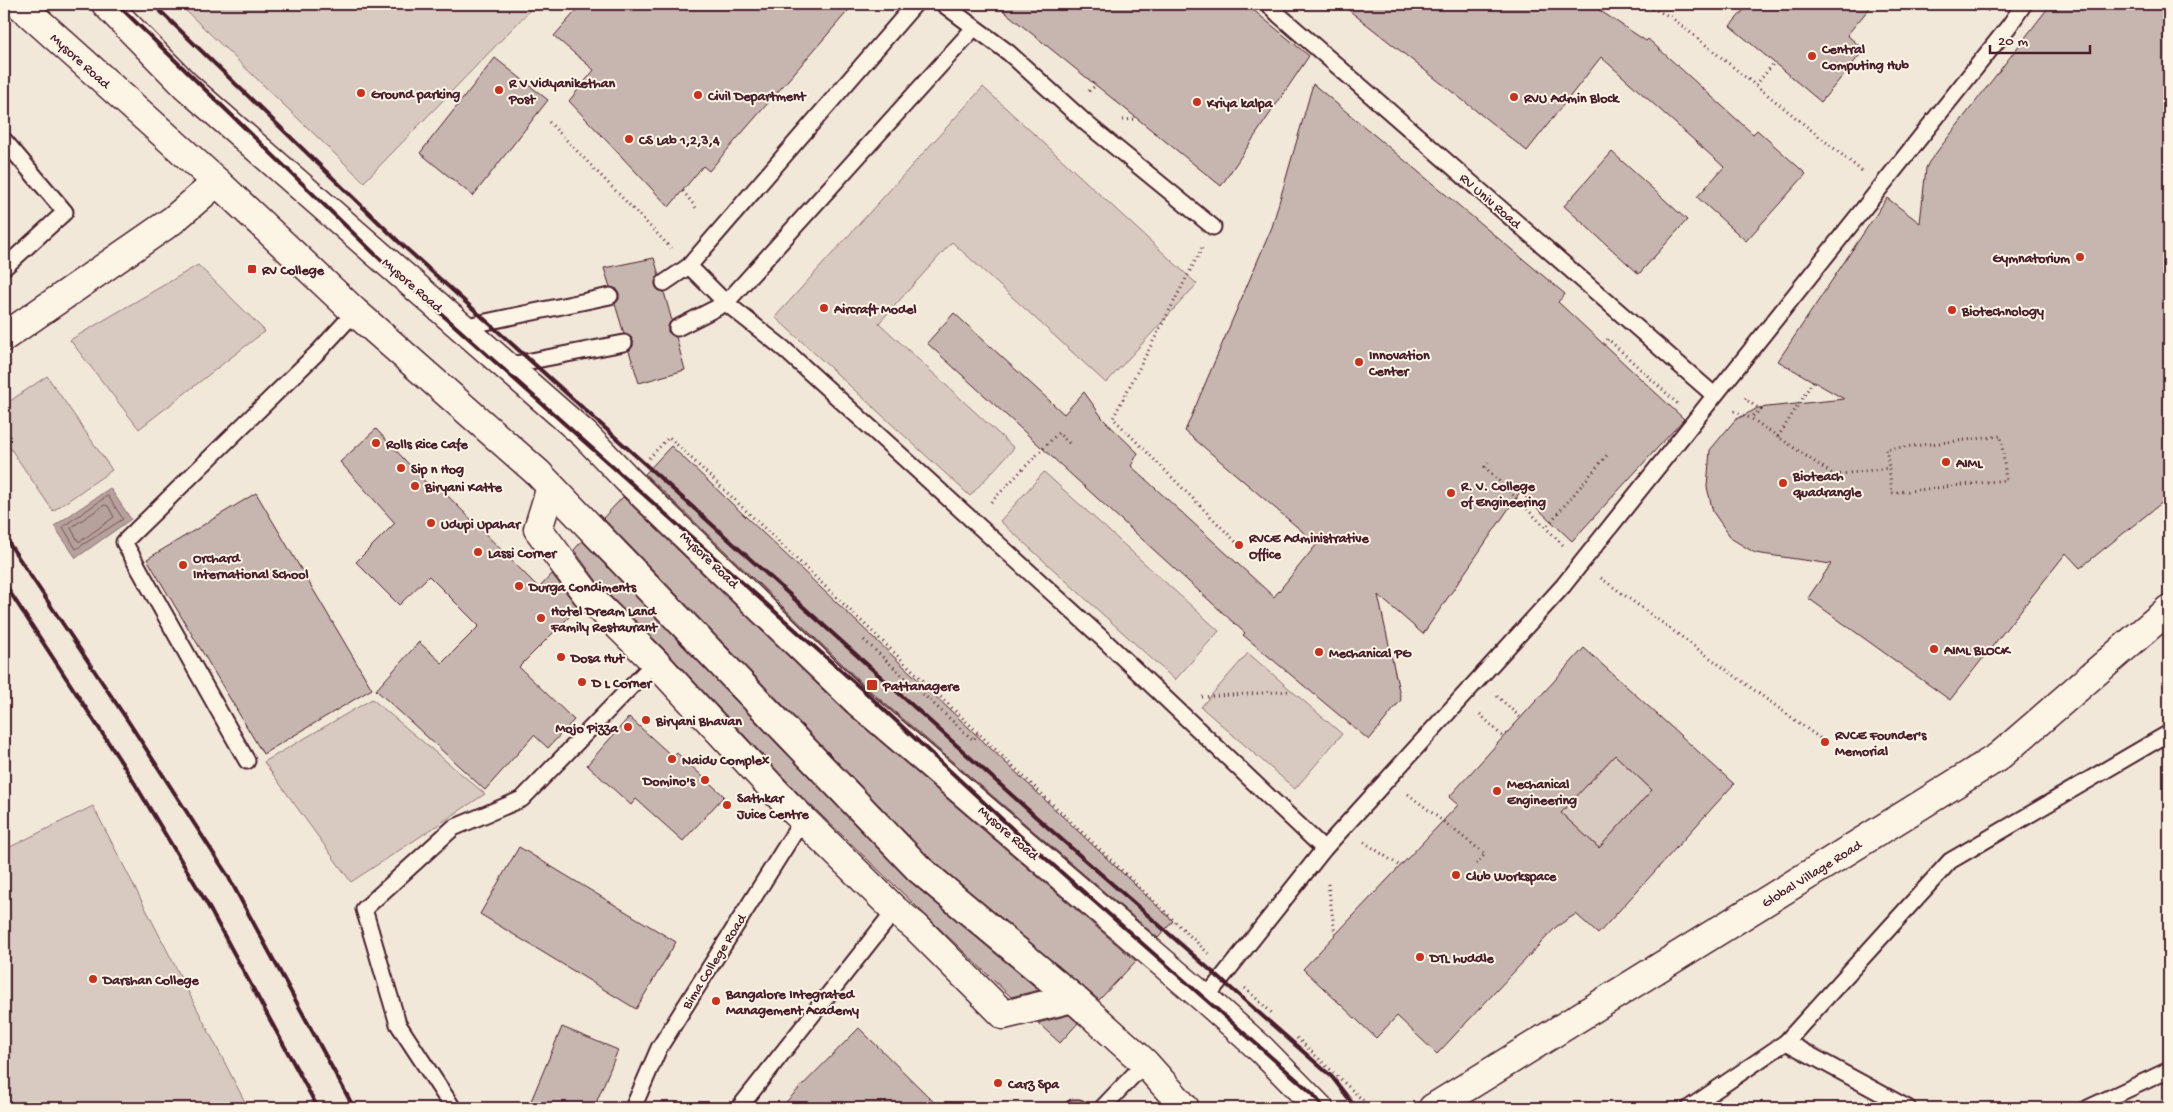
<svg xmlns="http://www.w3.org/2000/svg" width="2173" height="1112" viewBox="0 0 2173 1112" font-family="'Gochi Hand',sans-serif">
  <rect width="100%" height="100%" fill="#f1e8da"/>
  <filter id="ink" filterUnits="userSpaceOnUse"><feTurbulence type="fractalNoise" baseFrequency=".02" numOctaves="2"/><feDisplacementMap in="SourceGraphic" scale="10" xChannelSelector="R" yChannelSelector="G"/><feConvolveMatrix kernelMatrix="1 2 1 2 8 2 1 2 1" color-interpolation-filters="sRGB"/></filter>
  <g filter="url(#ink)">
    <g fill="#d8cac0" stroke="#917476">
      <path d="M 179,4 L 536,4 L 364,182 Z"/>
      <path d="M 983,87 L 1197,284 L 1106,383 L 952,242 L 879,323 L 1014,448 L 970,496 L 775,317 Z"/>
      <path d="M 198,265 L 265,331 L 139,429 L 70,340 Z"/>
      <path d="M 47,376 L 112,470 L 53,511 L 4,439 L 4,405 Z"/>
      <path d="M 1044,472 L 1219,631 L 1175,680 L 1000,521 Z"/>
      <path d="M 1248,653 L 1342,734 L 1295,789 L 1201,707 Z"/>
      <path d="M 372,699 L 485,794 L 351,882 L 264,762 Z"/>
      <path d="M 1615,755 L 1652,790 L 1599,848 L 1538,792 L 1569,758 L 1592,779 Z"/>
      <path d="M 93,806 L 248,1108 L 4,1108 L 4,850 Z"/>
    </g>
    <path fill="#b6a19c" stroke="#8b6d6f" d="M 110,488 L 131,519 L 76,558 L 54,526 Z"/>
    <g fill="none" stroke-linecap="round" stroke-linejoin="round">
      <g stroke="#755358" stroke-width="1">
        <path d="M 108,496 L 123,519 L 76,549 L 63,527 Z"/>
        <path d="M 105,505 L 108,506 L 114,517 L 81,541 L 78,541 L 71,528 Z"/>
      </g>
    </g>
    <g fill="#c7b6af" stroke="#4a1f2b" fill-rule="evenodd">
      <path d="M 582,4 L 854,4 L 709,171 L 703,166 L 669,207 L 569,101 L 594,70 L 554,36 Z"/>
      <path d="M 995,4 L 1246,4 L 1309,56 L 1221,186 Z"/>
      <path d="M 1341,4 L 1590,4 L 1646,41 L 1648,39 L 1753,134 L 1757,130 L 1806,174 L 1746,241 L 1697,197 L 1724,167 L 1601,57 L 1527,151 Z"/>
      <path d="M 1749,4 L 1873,4 L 1847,35 L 1864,50 L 1821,102 L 1730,26 Z"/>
      <path d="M 2051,4 L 2169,4 L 2169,497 L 2080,568 L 2066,553 L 1950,700 L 1808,598 L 1831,564 L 1755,553 L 1732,539 L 1713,512 L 1707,487 L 1710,450 L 1735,420 L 1758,408 L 1844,399 L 1778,361 L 1887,198 L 1920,223 L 1926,168 L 1929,162 Z"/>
      <path d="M 495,58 L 548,100 L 473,196 L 420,153 Z"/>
      <path d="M 1313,84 L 1565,294 L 1558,302 L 1684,419 L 1572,541 L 1520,492 L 1423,634 L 1378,595 L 1401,700 L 1369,740 L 1243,635 L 1245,633 L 927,343 L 954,313 L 1064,414 L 1084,392 L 1104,420 L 1138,453 L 1131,466 L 1274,597 L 1317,544 L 1185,431 L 1272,227 Z"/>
      <path d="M 1612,152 L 1687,220 L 1639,274 L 1564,206 Z"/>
      <path d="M 654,258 L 659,275 L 655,284 L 657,289 L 664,292 L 672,321 L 668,327 L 668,332 L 676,337 L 685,370 L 639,383 L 629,351 L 633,346 L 633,341 L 631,337 L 624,334 L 615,304 L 619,299 L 619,294 L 617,289 L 610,287 L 604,268 Z"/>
      <path d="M 376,429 L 431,488 L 435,483 L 539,588 L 552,574 L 578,608 L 519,667 L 574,720 L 548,748 L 534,735 L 485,790 L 376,690 L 419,642 L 442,663 L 479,626 L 429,576 L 399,605 L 356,562 L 395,523 L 340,462 Z"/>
      <path d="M 671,446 L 1173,921 L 1158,938 L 868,689 L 645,474 Z"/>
      <path d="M 256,493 L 372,689 L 263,754 L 147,559 Z"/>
      <path d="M 623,497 L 846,712 L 1136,961 L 1099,1000 L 930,858 L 603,518 Z"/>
      <path d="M 582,541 L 908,880 L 1039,990 L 1011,997 L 797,792 L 666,651 L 601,587 L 574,550 Z"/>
      <path d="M 1584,648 L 1734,784 L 1598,934 L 1576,914 L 1556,927 L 1437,1054 L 1397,1016 L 1376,1038 L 1303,969 L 1458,805 L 1449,797 ZM 1615,755 L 1652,790 L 1599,848 L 1561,813 Z"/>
      <path d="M 629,717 L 673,757 L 677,753 L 724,796 L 683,841 L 636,799 L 631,805 L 587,765 Z"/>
      <path d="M 519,847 L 676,942 L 636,1009 L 480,914 Z"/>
      <path d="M 1069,1015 L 1078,1023 L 1060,1043 L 1038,1023 Z"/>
      <path d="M 562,1027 L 618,1050 L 594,1108 L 528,1108 Z"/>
      <path d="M 859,1028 L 940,1108 L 780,1108 Z"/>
    </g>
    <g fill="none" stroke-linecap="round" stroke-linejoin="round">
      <g stroke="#4a1f2b" stroke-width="19">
        <g id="service">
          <path d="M 943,4 L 1009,53 L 1087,124 L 1213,227"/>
          <path d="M 1268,4 L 1279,15 L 1714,395"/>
          <path d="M 4,140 L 65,212 L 6,266"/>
          <path d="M 689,266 L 726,303 L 784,349 L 1104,640 L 1324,849"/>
          <path d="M 664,283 L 689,266 L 915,4"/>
          <path d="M 462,327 L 610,296"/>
          <path d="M 677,328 L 726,303 L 974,28"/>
          <path d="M 505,366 L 624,343"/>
          <path d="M 247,761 L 124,542 L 320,350 L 355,312"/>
          <path d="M 1205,999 L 1324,849 L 1563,586 L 2009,26 L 2024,4"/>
          <path d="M 1786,1042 L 1908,1108"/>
          <path d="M 453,1108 L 398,1024 L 364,909 L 453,828 L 522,799 L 655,662"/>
          <path d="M 633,1108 L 659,1048 L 803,819"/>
          <path d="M 739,1108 L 895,910"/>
          <path d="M 1073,1108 L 1079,1108"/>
          <path d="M 1102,1108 L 1145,1063"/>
          <path d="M 1689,1108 L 1786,1042 L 1950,861 L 2169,733"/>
          <path d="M 2088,1108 L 2169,1070"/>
        </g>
      </g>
      <g stroke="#4a1f2b" stroke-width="31">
        <path id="minor" d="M 551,487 L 538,529 L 589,597 L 655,662 L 786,803 L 895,910 L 916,927 L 1004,1015 L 1073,998"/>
      </g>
      <g stroke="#4a1f2b" stroke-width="31">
        <g id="tertiary">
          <path d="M 4,337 L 173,220 L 217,182"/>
          <path d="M 1433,1108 L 1998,757 L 2169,609"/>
        </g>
      </g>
      <g stroke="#4a1f2b" stroke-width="31">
        <g id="trunk">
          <path d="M 19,4 L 217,182 L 355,312 L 538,473 L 919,869 L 1073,998 L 1145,1063 L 1185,1108"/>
          <path d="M 106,4 L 186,86 L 585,435 L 628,480 L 857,701 L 1205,999 L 1262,1050 L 1319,1108"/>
        </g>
      </g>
      <g stroke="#4a1f2b" stroke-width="3" stroke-dasharray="1 4" stroke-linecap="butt">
        <path d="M 1643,4 L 1671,17 L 1862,171"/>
        <path d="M 1980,4 L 1990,12"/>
        <path d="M 1756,85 L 1774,63"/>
        <path d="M 1089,91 L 1096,85"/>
        <path d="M 1123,120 L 1137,119"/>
        <path d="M 549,122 L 671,248"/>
        <path d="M 683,191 L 696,208"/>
        <path d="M 1202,248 L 1113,418 L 1239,545"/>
        <path d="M 1604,344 L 1608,339 L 1678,404"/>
        <path d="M 1746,398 L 1745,399 L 1761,410 L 1750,418"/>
        <path d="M 1734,411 L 1752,419 L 1834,475 L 1889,468 L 1892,493 L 2006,480 L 2001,436 L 1886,449 L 1889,468"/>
        <path d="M 1778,437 L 1813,381"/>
        <path d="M 649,458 L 669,437 L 1209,954"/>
        <path d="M 1488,462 L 1485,467 L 1565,547"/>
        <path d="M 991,502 L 1058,433 L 1071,445"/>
        <path d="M 1548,525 L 1607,455"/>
        <path d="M 1601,578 L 1825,742"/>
        <path d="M 864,640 L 973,740 L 978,733"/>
        <path d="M 1497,696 L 1521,718"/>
        <path d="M 1202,697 L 1291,691"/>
        <path d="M 1480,714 L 1503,737"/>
        <path d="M 1408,794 L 1485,854 L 1475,866"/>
        <path d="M 1364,842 L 1400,866"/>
        <path d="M 1328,884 L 1335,934"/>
        <path d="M 1245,988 L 1273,1014"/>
        <path d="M 1297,1038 L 1371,1108"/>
      </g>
      <use href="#service" stroke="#fcf5e5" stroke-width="15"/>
      <use href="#minor" stroke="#fcf5e5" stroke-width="28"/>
      <use href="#tertiary" stroke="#fcf5e5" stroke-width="28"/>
      <use href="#trunk" stroke="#fcf5e5" stroke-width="28"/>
      <g stroke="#4a1f2b" stroke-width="4">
        <path d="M 117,4 L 381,260 L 865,692 L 1019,835 L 1313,1094 L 1324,1108"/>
        <path d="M 153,4 L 399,242 L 1036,817 L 1332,1077 L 1356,1108"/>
        <path d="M 4,536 L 130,724 L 228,876 L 354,1108"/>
        <path d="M 4,583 L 129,774 L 206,902 L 318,1108"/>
      </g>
    </g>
  </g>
  <g fill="#c8321e" stroke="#fcf5e5" stroke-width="2">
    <circle cx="1812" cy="56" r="5"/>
    <circle cx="499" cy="90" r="5"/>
    <circle cx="361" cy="93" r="5"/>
    <circle cx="698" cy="95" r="5"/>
    <circle cx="1514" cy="97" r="5"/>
    <circle cx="1197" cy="102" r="5"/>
    <circle cx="629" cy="139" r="5"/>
    <circle cx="2080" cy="257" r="5"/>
    <rect x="247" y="264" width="10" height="10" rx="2.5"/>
    <circle cx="824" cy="308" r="5"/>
    <circle cx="1952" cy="310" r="5"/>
    <circle cx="1359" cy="362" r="5"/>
    <circle cx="376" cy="443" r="5"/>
    <circle cx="1946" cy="462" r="5"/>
    <circle cx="401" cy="468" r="5"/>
    <circle cx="1783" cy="483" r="5"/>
    <circle cx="415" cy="486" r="5"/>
    <circle cx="1451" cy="493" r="5"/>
    <circle cx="431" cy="523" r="5"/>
    <circle cx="1239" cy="545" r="5"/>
    <circle cx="478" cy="552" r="5"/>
    <circle cx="183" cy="565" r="5"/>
    <circle cx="519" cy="586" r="5"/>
    <circle cx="541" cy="618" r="5"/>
    <circle cx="1934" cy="649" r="5"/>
    <circle cx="1319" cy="652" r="5"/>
    <circle cx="561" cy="657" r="5"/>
    <circle cx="582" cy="682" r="5"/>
    <rect x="866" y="679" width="12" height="12" rx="2.5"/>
    <circle cx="646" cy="720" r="5"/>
    <circle cx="628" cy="727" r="5"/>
    <circle cx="1825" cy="742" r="5"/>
    <circle cx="672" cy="759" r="5"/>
    <circle cx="705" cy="780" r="5"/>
    <circle cx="1497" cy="791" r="5"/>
    <circle cx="727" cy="805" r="5"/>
    <circle cx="1456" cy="875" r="5"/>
    <circle cx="1420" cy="957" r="5"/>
    <circle cx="93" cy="979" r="5"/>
    <circle cx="716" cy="1001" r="5"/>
    <circle cx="998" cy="1083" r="5"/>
  </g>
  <g text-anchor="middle" stroke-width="4" stroke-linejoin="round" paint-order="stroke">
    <g font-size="14" font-weight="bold" fill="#4a1f2b" stroke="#fcf5e5" text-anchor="start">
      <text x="1822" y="53">Central<tspan x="1822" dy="16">Computing Hub</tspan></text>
      <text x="509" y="87">R V Vidyanikethan<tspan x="509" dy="16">Post</tspan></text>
      <text x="371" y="98">Ground parking</text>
      <text x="708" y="100">Civil Department</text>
      <text x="1524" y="102">RVU Admin Block</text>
      <text x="1207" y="107">Kriya kalpa</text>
      <text x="639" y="144">CS Lab 1,2,3,4</text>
      <text x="2070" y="262" text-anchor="end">Gymnatorium</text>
      <text x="262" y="274">RV College</text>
      <text x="834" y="313">Aircraft Model</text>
      <text x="1962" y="315">Biotechnology</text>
      <text x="1369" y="359">Innovation<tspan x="1369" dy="16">Center</tspan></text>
      <text x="386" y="448">Rolls Rice Cafe</text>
      <text x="1956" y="467">AIML</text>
      <text x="411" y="473">Sip n Hog</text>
      <text x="1793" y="480">Bioteach<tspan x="1793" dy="16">quadrangle</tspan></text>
      <text x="1461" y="490">R. V. College<tspan x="1461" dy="16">of Engineering</tspan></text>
      <text x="425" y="491">Biryani Katte</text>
      <text x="441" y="528">Udupi Upahar</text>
      <text x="1249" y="542">RVCE Administrative<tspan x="1249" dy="16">Office</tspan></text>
      <text x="488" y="557">Lassi Corner</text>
      <text x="193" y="562">Orchard<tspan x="193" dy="16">International School</tspan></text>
      <text x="529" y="591">Durga Condiments</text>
      <text x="551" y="615">Hotel Dream Land<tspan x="551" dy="16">Family Restaurant</tspan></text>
      <text x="1944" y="654">AIML BLOCK</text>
      <text x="1329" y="657">Mechanical PG</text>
      <text x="571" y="662">Dosa Hut</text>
      <text x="592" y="687">D L Corner</text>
      <text x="883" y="690">Pattanagere</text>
      <text x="656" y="725">Biryani Bhavan</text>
      <text x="618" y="732" text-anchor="end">Mojo Pizza</text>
      <text x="1835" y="739">RVCE Founder's<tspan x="1835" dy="16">Memorial</tspan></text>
      <text x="682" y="764">Naidu Complex</text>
      <text x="695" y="785" text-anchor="end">Domino's</text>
      <text x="1507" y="788">Mechanical<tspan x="1507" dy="16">Engineering</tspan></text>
      <text x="737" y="802">Sathkar<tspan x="737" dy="16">Juice Centre</tspan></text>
      <text x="1466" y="880">Club Workspace</text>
      <text x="1430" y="962">DTL huddle</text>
      <text x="103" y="984">Darshan College</text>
      <text x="726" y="998">Bangalore Integrated<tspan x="726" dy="16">Management Academy</tspan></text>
      <text x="1008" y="1088">Carz Spa</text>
    </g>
    <g font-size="14" fill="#4a1f2b" stroke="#fcf5e5">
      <text transform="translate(81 60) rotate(42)" y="5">Mysore Road</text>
      <text transform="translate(1491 200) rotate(41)" y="5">RV Univ Road</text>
      <text transform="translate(413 284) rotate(41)" y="5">Mysore Road</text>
      <text transform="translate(710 559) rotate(44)" y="5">Mysore Road</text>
      <text transform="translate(1009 832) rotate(41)" y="5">Mysore Road</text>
      <text transform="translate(1811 873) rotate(-32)" y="5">Global Village Road</text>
      <text transform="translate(713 961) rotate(-58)" y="5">Bima College Road</text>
    </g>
  </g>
  <rect width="2173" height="1112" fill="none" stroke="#fcf5e5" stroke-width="20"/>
  <rect x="10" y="10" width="2153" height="1092" fill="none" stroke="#4a1f2b" stroke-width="2" filter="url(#ink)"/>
  <path d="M1990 45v8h100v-8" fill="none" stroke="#4a1f2b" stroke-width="2.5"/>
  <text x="1998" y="45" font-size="15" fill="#4a1f2b" stroke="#fcf5e5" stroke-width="4" paint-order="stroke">20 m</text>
</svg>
